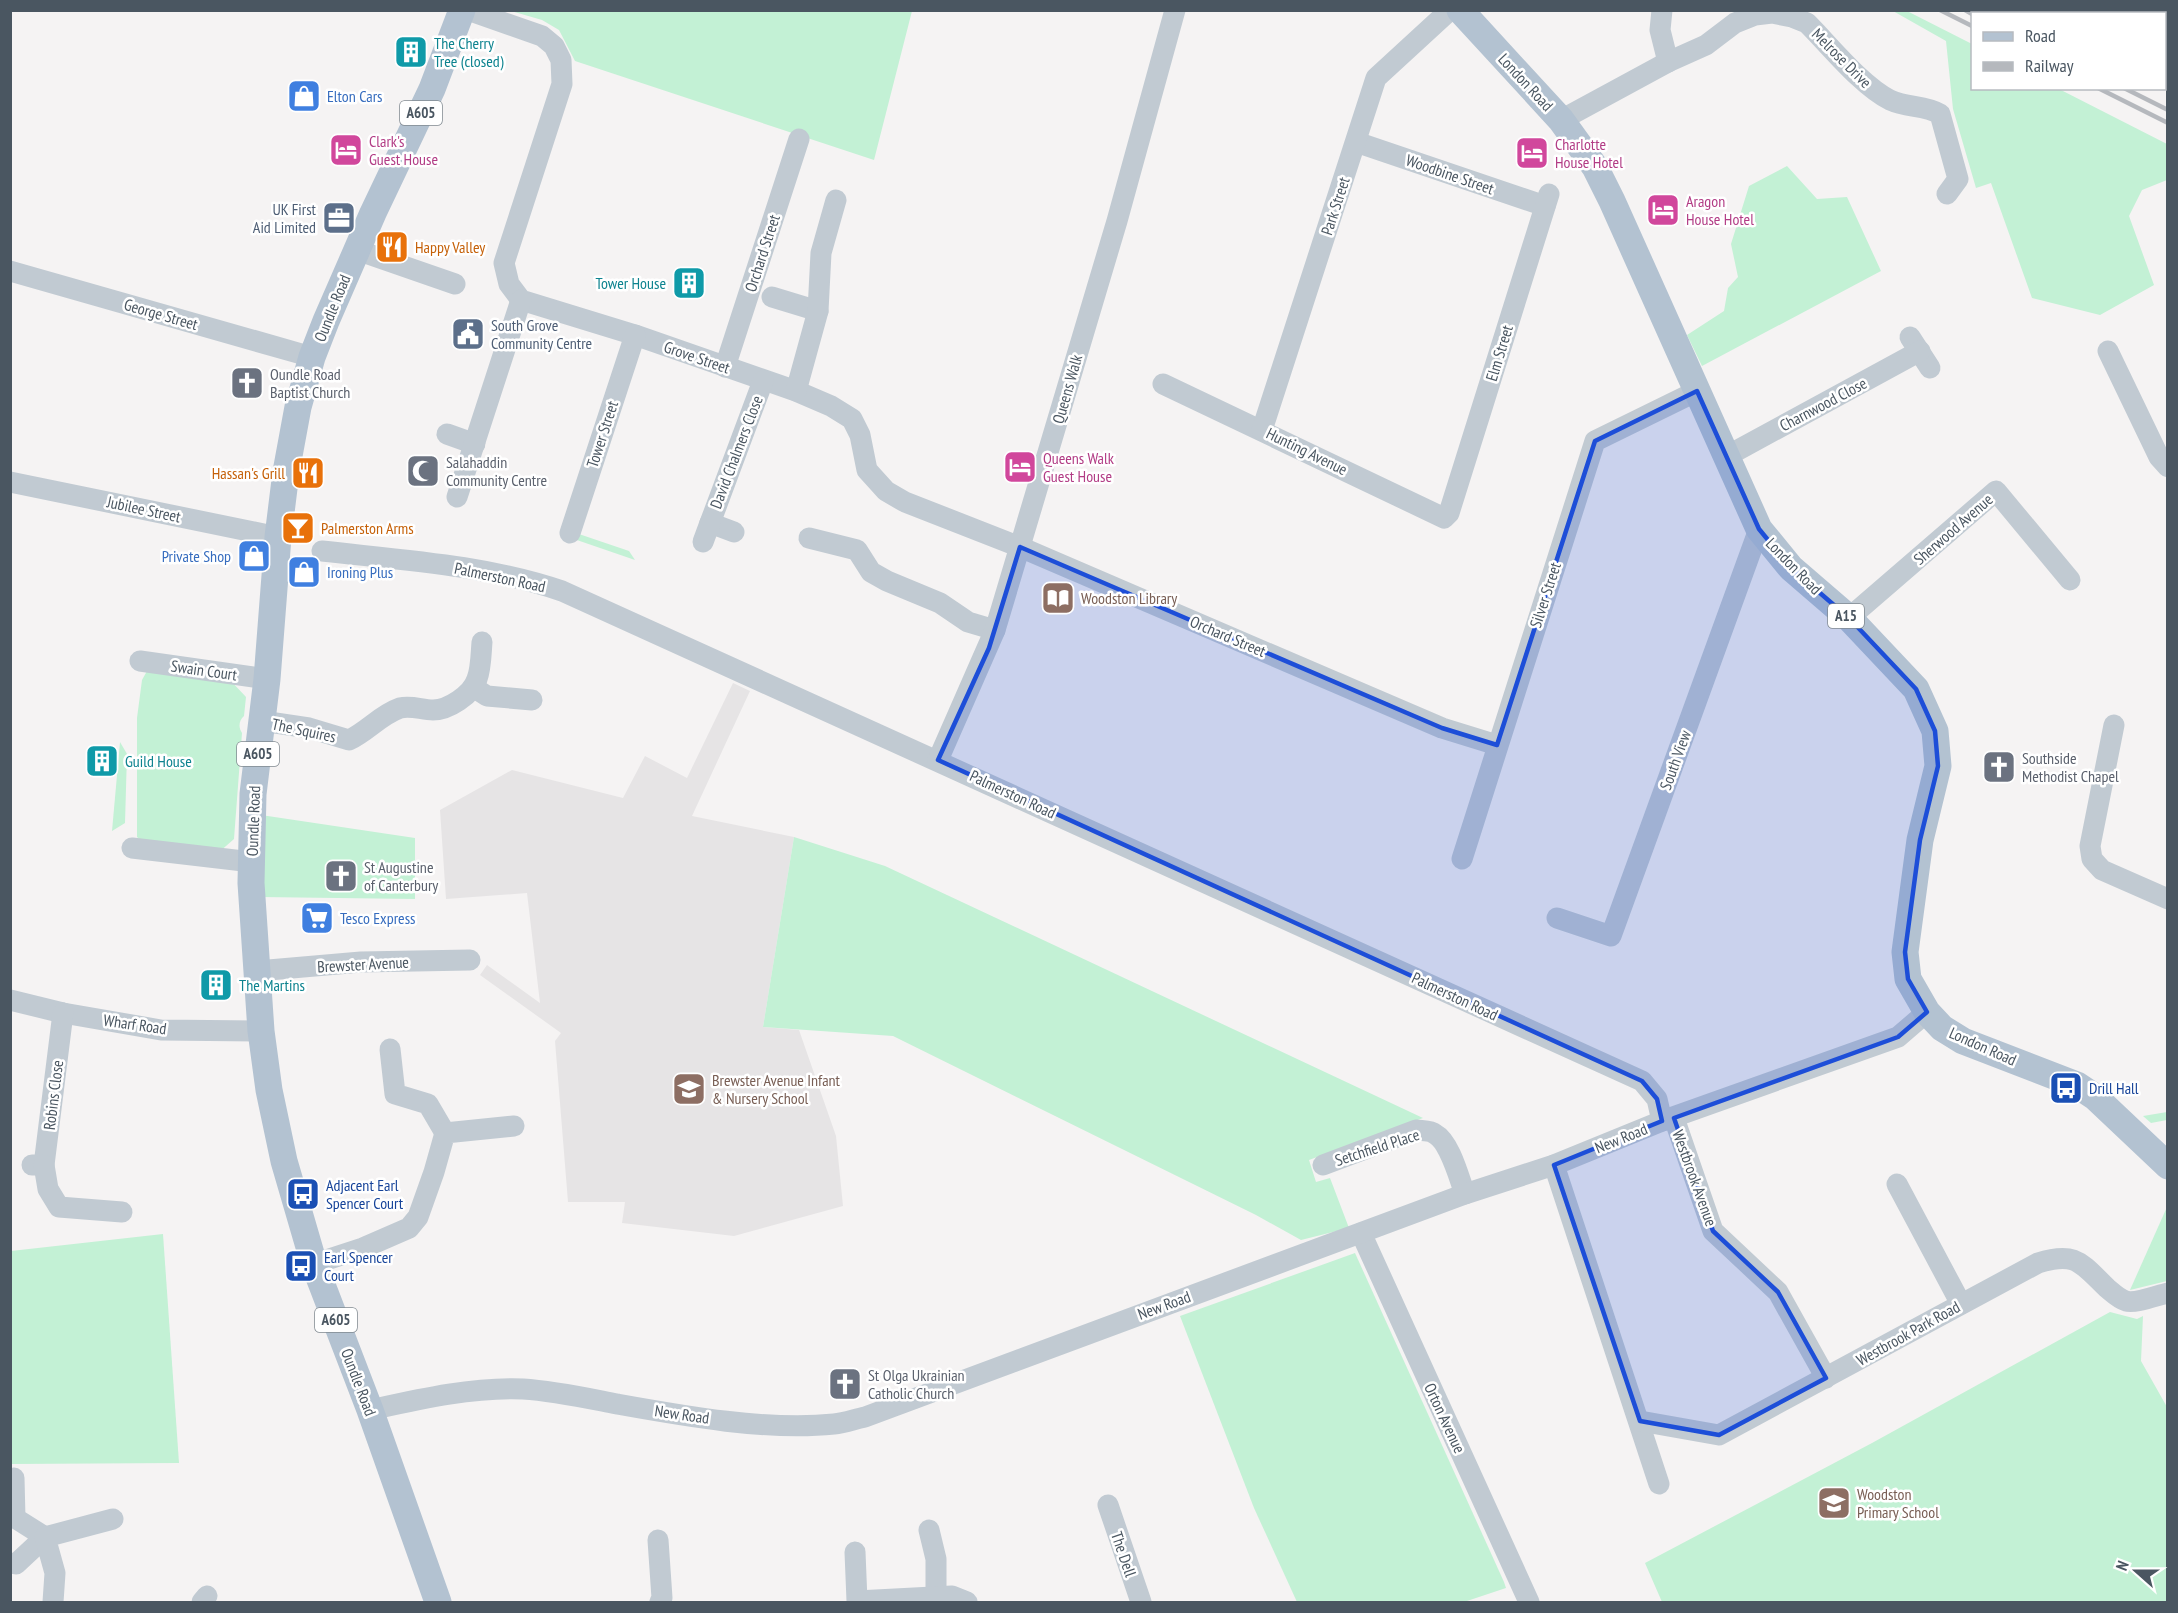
<svg xmlns="http://www.w3.org/2000/svg" width="2178" height="1613" viewBox="0 0 2178 1613" font-family="'PT Sans Narrow',sans-serif">
  <rect width="100%" height="100%" fill="#f5f3f3"/>
  <path fill="#e6e4e5" d="M 733,683 L 750,691 L 692,816 L 794,837 L 763,1027 L 799,1030 L 836,1136 L 843,1206 L 734,1236 L 622,1223 L 625,1202 L 568,1202 L 555,1041 L 561,1033 L 480,975 L 487,965 L 540,1003 L 527,893 L 446,899 L 440,810 L 512,770 L 623,798 L 645,756 L 687,778 Z"/>
  <g fill="#c3f1d5">
    <path d="M 511,11 L 912,11 L 874,160 L 575,61 L 559,30 L 542,20 Z"/>
    <path d="M 1893,11 L 1907,11 L 1972,44 L 1972,88 L 2059,89 L 2167,144 L 2167,180 L 2142,190 L 2129,216 L 2154,285 L 2100,315 L 2032,298 L 1991,183 L 1976,188 L 1953,109 L 1946,41 Z"/>
    <path d="M 1787,166 L 1817,199 L 1847,197 L 1881,271 L 1702,366 L 1687,335 L 1724,311 L 1728,288 L 1738,277 L 1731,244 L 1749,186 Z"/>
    <path d="M 573,532 L 629,551 L 635,560 L 571,538 Z"/>
    <path d="M 147,671 L 229,679 L 246,697 L 244,716 C 239,720 238,727 242,733 L 234,839 L 218,853 L 140,840 L 137,837 L 137,718 L 142,680 Z"/>
    <path d="M 120,742 L 127,754 L 125,823 L 112,831 Z"/>
    <path d="M 261,815 L 415,838 L 415,899 L 260,897 Z"/>
    <path d="M 794,837 L 885,866 L 1423,1118 L 1309,1160 L 1316,1182 L 1330,1178 L 1349,1228 L 1301,1240 L 1256,1215 L 893,1036 L 763,1027 Z"/>
    <path d="M 2167,1112 L 2167,1120 L 2151,1123 L 2143,1116 Z"/>
    <path d="M 2167,1207 L 2167,1281 L 2130,1290 Z"/>
    <path d="M 163,1234 L 179,1463 L 11,1464 L 11,1251 Z"/>
    <path d="M 1355,1253 L 1504,1582 L 1506,1588 L 1464,1602 L 1297,1602 L 1254,1508 L 1180,1316 Z"/>
    <path d="M 2110,1312 L 2137,1319 L 2143,1316 L 2141,1361 L 2167,1407 L 2167,1602 L 1662,1602 L 1645,1563 L 1872,1443 Z"/>
  </g>
  <g fill="none" stroke-linecap="round" stroke-linejoin="round">
    <g stroke="#c1cad2" stroke-width="21">
      <path d="M 468,10 L 542,36 L 554,46 L 561,60 L 562,84 L 504,263 L 509,284 L 521,300 L 635,335 L 796,391 L 831,406 L 852,419 L 860,435 L 867,470 L 886,491 L 905,502 L 1020,547 L 1442,728 L 1497,745"/>
      <path d="M 1662,10 L 1660,30 L 1668,62"/>
      <path d="M 2123,10 L 2129,14"/>
      <path d="M 2164,31 L 2168,32"/>
      <path d="M 1561,120 L 1668,62 L 1706,45 L 1735,23 L 1755,15 L 1772,13 L 1792,17 L 1807,23 C 1831,47 1861,85 1890,100 C 1907,108 1925,105 1940,114 L 1958,179 L 1947,194"/>
      <path d="M 1356,142 L 1545,206"/>
      <path d="M 357,250 L 455,284"/>
      <path d="M 10,271 L 312,357"/>
      <path d="M 772,297 L 818,311"/>
      <path d="M 1910,337 L 1930,368"/>
      <path d="M 2108,351 L 2159,457 L 2168,467"/>
      <path d="M 725,367 L 799,139"/>
      <path d="M 1163,384 L 1444,518 L 1449,513 L 1549,194"/>
      <path d="M 796,391 L 818,311 L 821,253 L 836,200"/>
      <path d="M 1262,430 L 1376,78 L 1450,10"/>
      <path d="M 447,434 L 475,444"/>
      <path d="M 1727,456 L 1920,351"/>
      <path d="M 10,482 L 278,537"/>
      <path d="M 457,497 L 521,300"/>
      <path d="M 734,532 L 710,523 L 763,381"/>
      <path d="M 570,533 L 635,335"/>
      <path d="M 809,538 L 857,550 L 871,572 L 887,581 L 940,603 L 968,622 L 995,630"/>
      <path d="M 703,542 L 710,523"/>
      <path d="M 322,551 C 402,560 486,565 562,591 L 1642,1081 L 1657,1099 L 1662,1121"/>
      <path d="M 1849,618 L 1996,491 L 2070,580"/>
      <path d="M 140,661 L 267,679"/>
      <path d="M 473,687 L 487,696 L 532,700"/>
      <path d="M 262,721 L 309,728 L 349,740 C 368,731 380,715 400,708 C 411,705 422,710 433,710 C 448,710 472,695 477,679 C 481,669 481,654 482,642"/>
      <path d="M 2114,725 L 2090,846 L 2092,859 L 2102,870 L 2168,899"/>
      <path d="M 938,760 L 995,630 L 1117,221 L 1175,10"/>
      <path d="M 132,848 L 252,862"/>
      <path d="M 1462,859 L 1595,441 L 1697,391"/>
      <path d="M 1557,918 L 1611,936 L 1759,529"/>
      <path d="M 257,971 L 361,962 L 470,960"/>
      <path d="M 10,1000 L 63,1013 L 161,1030 L 261,1031"/>
      <path d="M 390,1049 L 395,1094 L 428,1104 L 445,1133"/>
      <path d="M 1674,1118 L 1713,1231 L 1778,1292 L 1826,1378"/>
      <path d="M 32,1165 L 44,1165 L 63,1013"/>
      <path d="M 44,1165 L 48,1189 L 59,1207 L 122,1212"/>
      <path d="M 1323,1165 L 1416,1130 C 1423,1131 1430,1130 1435,1134 C 1450,1142 1459,1178 1465,1194"/>
      <path d="M 1554,1165 L 1659,1484"/>
      <path d="M 1897,1184 L 1961,1304"/>
      <path d="M 1361,1233 L 1529,1602"/>
      <path d="M 314,1264 L 363,1248 L 409,1228 L 418,1217 L 434,1172 L 445,1133 L 514,1126"/>
      <path d="M 370,1410 C 420,1399 472,1387 523,1389 C 555,1391 586,1398 617,1404 C 684,1416 767,1431 834,1424 C 845,1423 855,1419 865,1417 L 1465,1194 L 1554,1165 L 1662,1121 L 1898,1037 L 1927,1012"/>
      <path d="M 1640,1421 L 1719,1435 L 2038,1263 C 2076,1251 2081,1263 2107,1288 C 2113,1293 2119,1299 2126,1301 C 2135,1304 2158,1295 2168,1293"/>
      <path d="M 1108,1505 L 1141,1602"/>
      <path d="M 929,1530 L 936,1559 L 936,1597"/>
      <path d="M 658,1540 L 662,1598 L 660,1602"/>
      <path d="M 855,1552 L 857,1601 L 952,1596 L 967,1602"/>
      <path d="M 10,1563 L 16,1564 L 45,1537 L 15,1518 L 14,1478"/>
      <path d="M 53,1602 L 55,1573 L 45,1537 L 113,1519"/>
      <path d="M 202,1602 L 207,1596"/>
    </g>
    <g stroke="#b3c2d1" stroke-width="27">
      <path d="M 1460,10 L 1561,120 L 1595,167 L 1612,201 L 1759,529 L 1791,568 L 1849,618 L 1916,689 L 1935,731 L 1938,766 L 1920,840 L 1905,952 L 1908,979 L 1927,1012 L 1942,1028 L 1963,1041 L 2077,1085 L 2095,1097 L 2168,1166"/>
      <path d="M 438,1602 L 370,1410 L 314,1264 L 284,1161 L 269,1090 L 261,1031 L 251,883 L 253,794 L 267,679 L 278,537 L 286,472 L 298,407 L 312,357 L 326,321 L 373,213 L 432,89 L 462,10"/>
    </g>
    <g stroke="#b5b8bd" stroke-width="4.5">
      <path d="M 1940,10 L 1972,26"/>
      <path d="M 1965,10 L 1972,14"/>
      <path d="M 1983,10 L 1990,14"/>
      <path d="M 2016,10 L 2022,14"/>
      <path d="M 2164,84 L 2168,85"/>
      <path d="M 2098,88 L 2168,123"/>
      <path d="M 2124,88 L 2168,110"/>
    </g>
  </g>
  <path fill="#1d4ed8" fill-opacity="0.2" stroke="#1d4ed8" stroke-width="4.5" stroke-linejoin="round" d="M 1697,391 L 1759,529 L 1791,568 L 1849,618 L 1916,689 L 1935,731 L 1938,766 L 1920,840 L 1905,952 L 1908,979 L 1927,1012 L 1898,1037 L 1674,1118 L 1713,1231 L 1778,1292 L 1826,1378 L 1719,1435 L 1640,1421 L 1554,1165 L 1662,1121 L 1657,1099 L 1642,1081 L 938,760 L 989,648 L 1020,547 L 1442,728 L 1497,745 L 1595,441 Z"/>
  <defs>
    <g id="building-square" transform="scale(1.725)"><rect x="-9" y="-9" width="18" height="18" rx="4" fill="#0f9aa8" stroke="#fff"/><path d="M-4-6H4V6H1V3H-1V6H-4ZM-2.5-4.3h1.7v1.8h-1.7ZM.8-4.3h1.7v1.8H.8ZM-2.5-1h1.7V.8h-1.7ZM.8-1h1.7V.8H.8Z" fill="#fff"/></g>
    <g id="shop-square" transform="scale(1.725)"><rect x="-9" y="-9" width="18" height="18" rx="4" fill="#3f7fe0" stroke="#fff"/><path d="M-5-2.5h2.3a2.7 3.5 0 0 1 5.4 0H5L5.5 6h-11ZM-1.5-2.5h3a1.5 2.3 0 0 0-3 0Z" fill="#fff"/></g>
    <g id="hotel-square" transform="scale(1.725)"><rect x="-9" y="-9" width="18" height="18" rx="4" fill="#d1479c" stroke="#fff"/><path d="M-6-4.5h1.5V1H6V5H4.5V3h-9V5H-6ZM-4 0a1.8 1.8 0 1 1 3.6 0ZM.5 0V-2.5h3Q6-2.5 6 0Z" fill="#fff"/></g>
    <g id="office-square" transform="scale(1.725)"><rect x="-9" y="-9" width="18" height="18" rx="4" fill="#5c6f8a" stroke="#fff"/><path d="M-6-3h4V-5.5h4V-3h4V5H-6ZM-1-4.5V-3h2v-1.5ZM-6 0V1H6V0Z" fill="#fff"/></g>
    <g id="restaurant-square" transform="scale(1.725)"><rect x="-9" y="-9" width="18" height="18" rx="4" fill="#e8710a" stroke="#fff"/><path d="M-5-6h1v4h1v-4h1v4h1v-4h1v5L-1.5 .5V6h-2V.5L-5-1ZM5-6V6H3V1.5H1.5Q1.5-4 5-6Z" fill="#fff"/></g>
    <g id="civic-square" transform="scale(1.725)"><rect x="-9" y="-9" width="18" height="18" rx="4" fill="#5c6f8a" stroke="#fff"/><path d="M-.6-6.5H3V-4.5H.6V-3L4-1V1h2V6H-6V1h2V-1L-.6-3ZM-1.2 2.5V6h2.4V2.5Z" fill="#fff"/></g>
    <g id="church-square" transform="scale(1.725)"><rect x="-9" y="-9" width="18" height="18" rx="4" fill="#6b7280" stroke="#fff"/><path d="M-1.2-6h2.4v3.5h3.3v2.4h-3.3V6h-2.4V-.1h-3.3v-2.4h3.3Z" fill="#fff"/></g>
    <g id="mosque-square" transform="scale(1.725)"><rect x="-9" y="-9" width="18" height="18" rx="4" fill="#6b7280" stroke="#fff"/><path d="M3.5-4.9A6 6 0 1 0 3.5 4.9A5 5 0 1 1 3.5-4.9Z" fill="#fff"/></g>
    <g id="bar-square" transform="scale(1.725)"><rect x="-9" y="-9" width="18" height="18" rx="4" fill="#e8710a" stroke="#fff"/><path d="M-6-5H6L.8 .8V4.5H3.5V6h-7V4.5H-.8V.8Z" fill="#fff"/></g>
    <g id="library-square" transform="scale(1.725)"><rect x="-9" y="-9" width="18" height="18" rx="4" fill="#8d6e63" stroke="#fff"/><path d="M-6-4Q-3-5.5-.7-3.5V5Q-3 3-6 4ZM6-4Q3-5.5 .7-3.5V5Q3 3 6 4Z" fill="#fff"/></g>
    <g id="supermarket-square" transform="scale(1.725)"><rect x="-9" y="-9" width="18" height="18" rx="4" fill="#3f7fe0" stroke="#fff"/><path d="M-6-5.5h2.5l.6 2H6L4.5 2H-2.5L-4.4-4H-6ZM-1.5 3.2a1.3 1.3 0 1 0 .1 0ZM3 3.2a1.3 1.3 0 1 0 .1 0Z" fill="#fff"/></g>
    <g id="bus-square" transform="scale(1.725)"><rect x="-9" y="-9" width="18" height="18" rx="4" fill="#1a4fb4" stroke="#fff"/><path d="M-5-6H5V4H4V6H2V4H-2V6H-4V4H-5ZM-3.5-4V0h7V-4ZM-3.5 1.2v1.5H-2V1.2ZM2 1.2v1.5H3.5V1.2Z" fill="#fff"/></g>
    <g id="school-square" transform="scale(1.725)"><rect x="-9" y="-9" width="18" height="18" rx="4" fill="#8d6e63" stroke="#fff"/><path d="M0-5L7-2L0 1L-7-2ZM-4 1L0 2.5L4 1V4Q0 6-4 4Z" fill="#fff"/></g>
  </defs>
  <g fill-rule="evenodd">
    <use href="#building-square" x="411" y="52"/>
    <use href="#shop-square" x="304" y="96"/>
    <use href="#hotel-square" x="346" y="150"/>
    <use href="#hotel-square" x="1532" y="153"/>
    <use href="#hotel-square" x="1663" y="210"/>
    <use href="#office-square" x="339" y="218"/>
    <use href="#restaurant-square" x="392" y="247"/>
    <use href="#building-square" x="689" y="283"/>
    <use href="#civic-square" x="468" y="334"/>
    <use href="#church-square" x="247" y="383"/>
    <use href="#hotel-square" x="1020" y="467"/>
    <use href="#mosque-square" x="423" y="471"/>
    <use href="#restaurant-square" x="308" y="473"/>
    <use href="#bar-square" x="298" y="528"/>
    <use href="#shop-square" x="254" y="556"/>
    <use href="#shop-square" x="304" y="572"/>
    <use href="#library-square" x="1058" y="598"/>
    <use href="#building-square" x="102" y="761"/>
    <use href="#church-square" x="1999" y="767"/>
    <use href="#church-square" x="341" y="876"/>
    <use href="#supermarket-square" x="317" y="918"/>
    <use href="#building-square" x="216" y="985"/>
    <use href="#bus-square" x="2066" y="1088"/>
    <use href="#school-square" x="689" y="1089"/>
    <use href="#bus-square" x="303" y="1194"/>
    <use href="#bus-square" x="301" y="1266"/>
    <use href="#church-square" x="845" y="1384"/>
    <use href="#school-square" x="1834" y="1503"/>
  </g>
  <g text-anchor="middle" stroke-width="5" stroke-linejoin="round" paint-order="stroke">
    <g fill="#fff" stroke="#808990" stroke-width="1.5">
      <rect x="400" y="101" width="42" height="24" rx="4.5"/>
      <rect x="1828" y="604" width="36" height="24" rx="4.5"/>
      <rect x="237" y="742" width="42" height="24" rx="4.5"/>
      <rect x="315" y="1308" width="42" height="24" rx="4.5"/>
    </g>
    <g font-size="15" font-weight="bold" fill="#4a5661">
      <text x="421" y="118">A605</text>
      <text x="1846" y="621">A15</text>
      <text x="258" y="759">A605</text>
      <text x="336" y="1325">A605</text>
    </g>
    <g font-size="16" fill="#0d838f" stroke="#fff" text-anchor="start">
      <text x="434" y="49">The Cherry<tspan x="434" dy="18">Tree (closed)</tspan></text>
      <text x="666" y="289" text-anchor="end">Tower House</text>
      <text x="125" y="767">Guild House</text>
      <text x="239" y="991">The Martins</text>
    </g>
    <g font-size="16" fill="#4a5661" stroke="#fff">
      <text transform="translate(1842 58) rotate(45)" y="6">Melrose Drive</text>
      <text transform="translate(1526 82) rotate(47)" y="6">London Road</text>
      <text transform="translate(1450 174) rotate(19)" y="6">Woodbine Street</text>
      <text transform="translate(1335 206) rotate(-72)" y="6">Park Street</text>
      <text transform="translate(762 253) rotate(-72)" y="6">Orchard Street</text>
      <text transform="translate(332 308) rotate(-68)" y="6">Oundle Road</text>
      <text transform="translate(161 314) rotate(16)" y="6">George Street</text>
      <text transform="translate(1499 353) rotate(-73)" y="6">Elm Street</text>
      <text transform="translate(697 357) rotate(19)" y="6">Grove Street</text>
      <text transform="translate(1067 389) rotate(-74)" y="6">Queens Walk</text>
      <text transform="translate(1823 404) rotate(-28)" y="6">Charnwood Close</text>
      <text transform="translate(602 434) rotate(-72)" y="6">Tower Street</text>
      <text transform="translate(1307 451) rotate(26)" y="6">Hunting Avenue</text>
      <text transform="translate(736 452) rotate(-69)" y="6">David Chalmers Close</text>
      <text transform="translate(144 509) rotate(12)" y="6">Jubilee Street</text>
      <text transform="translate(1953 529) rotate(-41)" y="6">Sherwood Avenue</text>
      <text transform="translate(1794 566) rotate(46)" y="6">London Road</text>
      <text transform="translate(500 577) rotate(12)" y="6">Palmerston Road</text>
      <text transform="translate(1545 595) rotate(-72)" y="6">Silver Street</text>
      <text transform="translate(1228 636) rotate(23)" y="6">Orchard Street</text>
      <text transform="translate(204 670) rotate(8)" y="6">Swain Court</text>
      <text transform="translate(304 730) rotate(12)" y="6">The Squires</text>
      <text transform="translate(1675 760) rotate(-70)" y="6">South View</text>
      <text transform="translate(1013 794) rotate(25)" y="6">Palmerston Road</text>
      <text transform="translate(253 821) rotate(-88)" y="6">Oundle Road</text>
      <text transform="translate(363 964) rotate(-3)" y="6">Brewster Avenue</text>
      <text transform="translate(1455 996) rotate(25)" y="6">Palmerston Road</text>
      <text transform="translate(135 1024) rotate(8)" y="6">Wharf Road</text>
      <text transform="translate(1983 1046) rotate(24)" y="6">London Road</text>
      <text transform="translate(53 1095) rotate(-83)" y="6">Robins Close</text>
      <text transform="translate(1621 1138) rotate(-22)" y="6">New Road</text>
      <text transform="translate(1377 1147) rotate(-18)" y="6">Setchfield Place</text>
      <text transform="translate(1695 1178) rotate(70)" y="6">Westbrook Avenue</text>
      <text transform="translate(1164 1305) rotate(-20)" y="6">New Road</text>
      <text transform="translate(1908 1333) rotate(-29)" y="6">Westbrook Park Road</text>
      <text transform="translate(359 1382) rotate(69)" y="6">Oundle Road</text>
      <text transform="translate(682 1414) rotate(8)" y="6">New Road</text>
      <text transform="translate(1445 1418) rotate(65)" y="6">Orton Avenue</text>
      <text transform="translate(1124 1554) rotate(71)" y="6">The Dell</text>
    </g>
    <g font-size="16" fill="#366cbe" stroke="#fff" text-anchor="start">
      <text x="327" y="102">Elton Cars</text>
      <text x="231" y="562" text-anchor="end">Private Shop</text>
      <text x="327" y="578">Ironing Plus</text>
      <text x="340" y="924">Tesco Express</text>
    </g>
    <g font-size="16" fill="#b23c85" stroke="#fff" text-anchor="start">
      <text x="369" y="147">Clark's<tspan x="369" dy="18">Guest House</tspan></text>
      <text x="1555" y="150">Charlotte<tspan x="1555" dy="18">House Hotel</tspan></text>
      <text x="1686" y="207">Aragon<tspan x="1686" dy="18">House Hotel</tspan></text>
      <text x="1043" y="464">Queens Walk<tspan x="1043" dy="18">Guest House</tspan></text>
    </g>
    <g font-size="16" fill="#4e5e75" stroke="#fff" text-anchor="end">
      <text x="316" y="215">UK First<tspan x="316" dy="18">Aid Limited</tspan></text>
      <text x="491" y="331" text-anchor="start">South Grove<tspan x="491" dy="18">Community Centre</tspan></text>
    </g>
    <g font-size="16" fill="#c56008" stroke="#fff" text-anchor="start">
      <text x="415" y="253">Happy Valley</text>
      <text x="285" y="479" text-anchor="end">Hassan's Grill</text>
      <text x="321" y="534">Palmerston Arms</text>
    </g>
    <g font-size="16" fill="#5b616d" stroke="#fff" text-anchor="start">
      <text x="270" y="380">Oundle Road<tspan x="270" dy="18">Baptist Church</tspan></text>
      <text x="446" y="468">Salahaddin<tspan x="446" dy="18">Community Centre</tspan></text>
      <text x="2022" y="764">Southside<tspan x="2022" dy="18">Methodist Chapel</tspan></text>
      <text x="364" y="873">St Augustine<tspan x="364" dy="18">of Canterbury</tspan></text>
      <text x="868" y="1381">St Olga Ukrainian<tspan x="868" dy="18">Catholic Church</tspan></text>
    </g>
    <g font-size="16" fill="#785e54" stroke="#fff" text-anchor="start">
      <text x="1081" y="604">Woodston Library</text>
      <text x="712" y="1086">Brewster Avenue Infant<tspan x="712" dy="18">&amp; Nursery School</tspan></text>
      <text x="1857" y="1500">Woodston<tspan x="1857" dy="18">Primary School</tspan></text>
    </g>
    <g font-size="16" fill="#164399" stroke="#fff" text-anchor="start">
      <text x="2089" y="1094">Drill Hall</text>
      <text x="326" y="1191">Adjacent Earl<tspan x="326" dy="18">Spencer Court</tspan></text>
      <text x="324" y="1263">Earl Spencer<tspan x="324" dy="18">Court</tspan></text>
    </g>
  </g>
  <rect width="2178" height="1613" fill="none" stroke="#4a5661" stroke-width="24"/>
  <rect x="1971" y="12" width="195" height="78" fill="#ffffff" stroke="#b7bbc0" stroke-width="1.5"/>
  <rect x="1983" y="32" width="30" height="9" fill="#b3c2d1" stroke="#b7bbc0" stroke-width="1.5"/>
  <text x="2025" y="42" font-size="18" fill="#4a5661">Road</text>
  <rect x="1983" y="62" width="30" height="9" fill="#b5b8bd" stroke="#b7bbc0" stroke-width="1.5"/>
  <text x="2025" y="72" font-size="18" fill="#4a5661">Railway</text>
  <g transform="translate(2136 1571) rotate(291)" stroke="#ffffff" stroke-width="4.5" paint-order="stroke">
  <path d="M0-4.5L10 22L0 15L-10 22Z" fill="#4a5661"/>
  <text y="-9" font-size="16" font-weight="bold" text-anchor="middle" fill="#4a5661">N</text>
  </g>
</svg>
